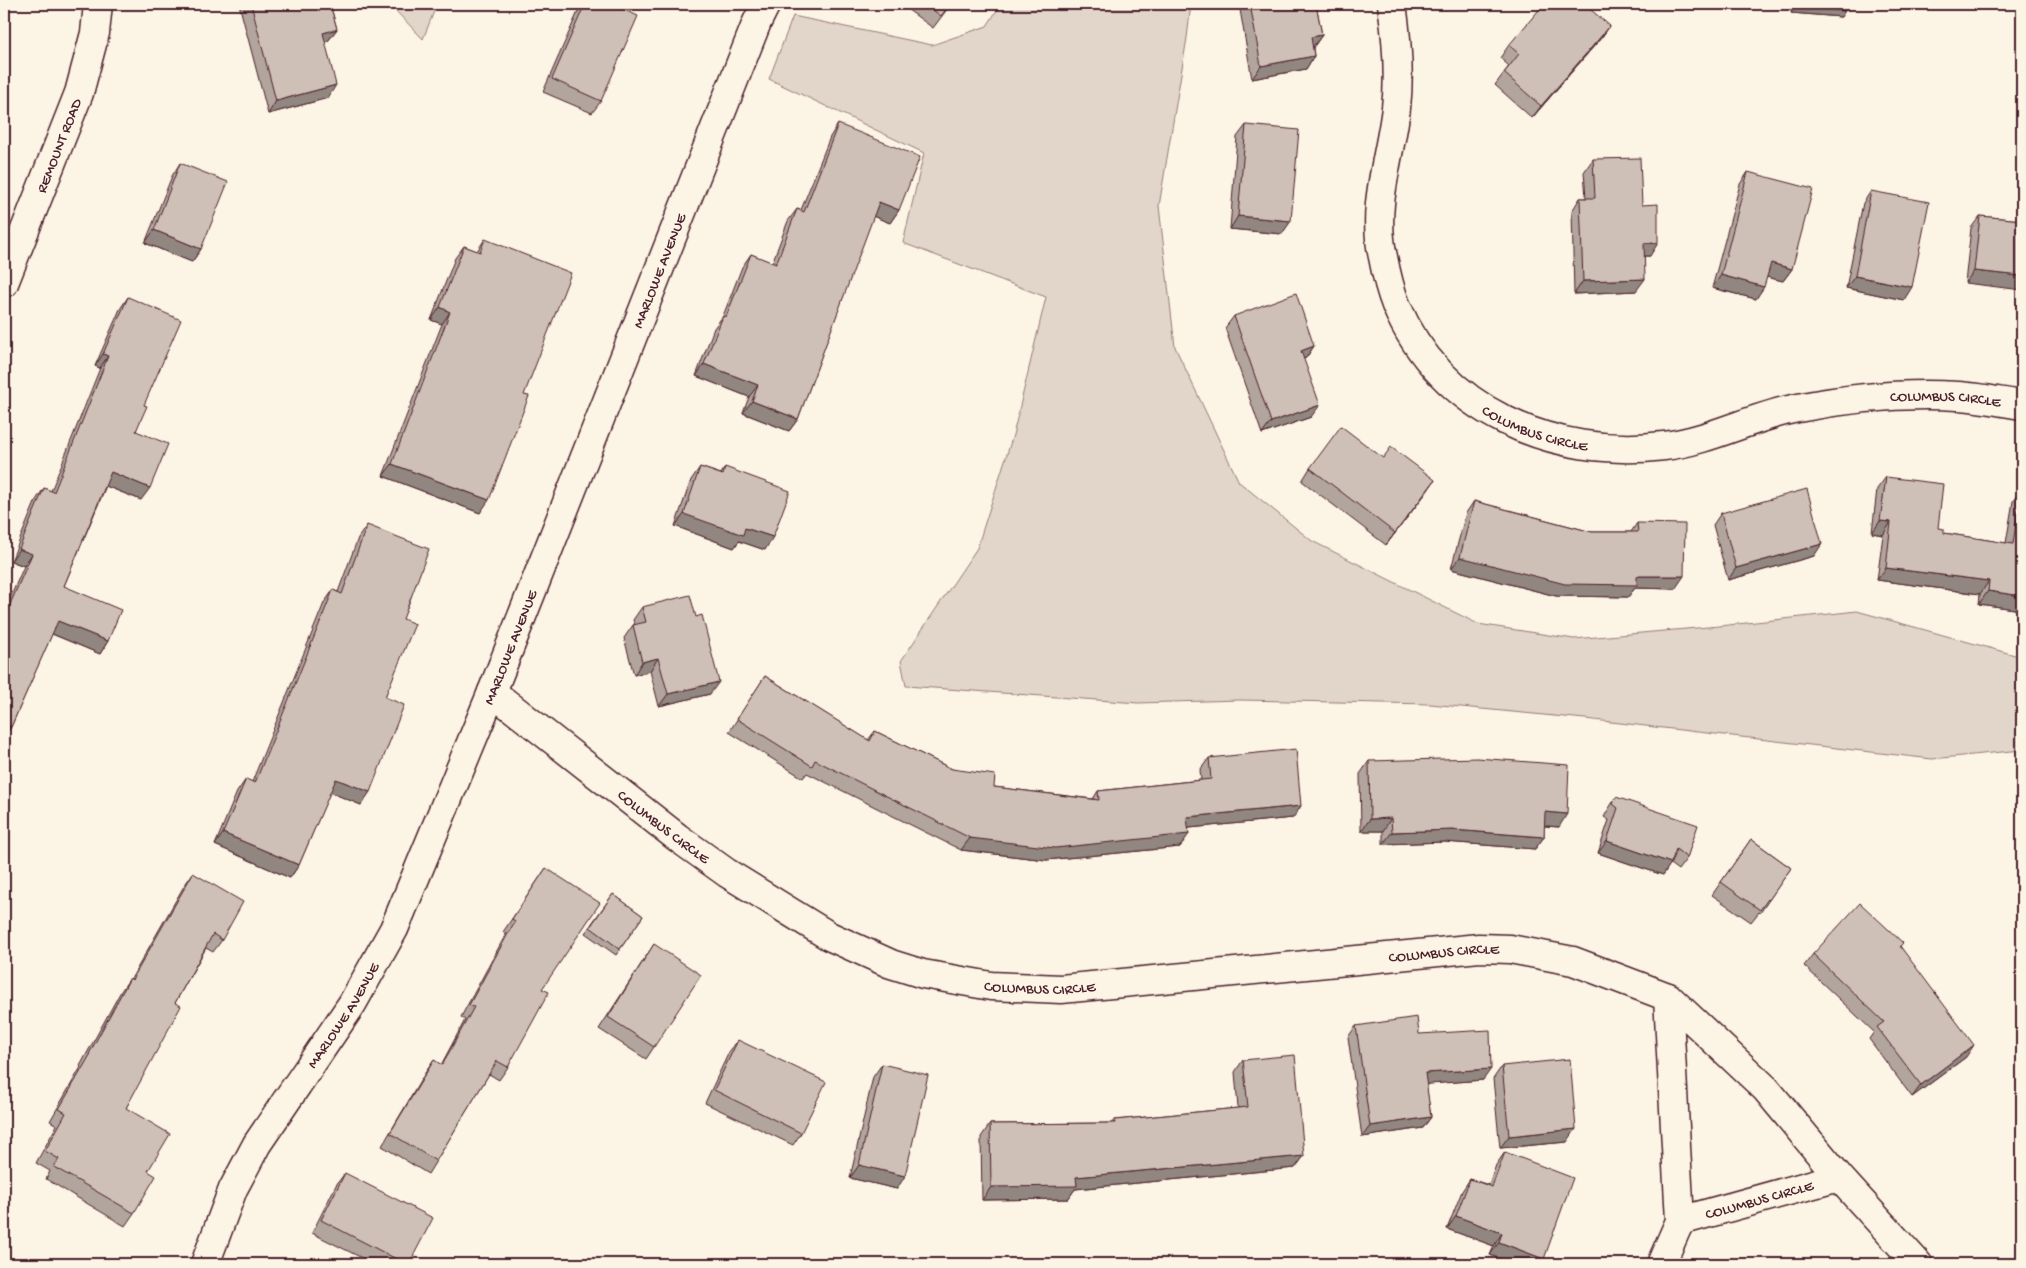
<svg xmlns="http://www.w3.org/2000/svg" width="2026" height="1268" viewBox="0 0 2026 1268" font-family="'Gochi Hand',sans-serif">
  <rect width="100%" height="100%" fill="#fcf5e5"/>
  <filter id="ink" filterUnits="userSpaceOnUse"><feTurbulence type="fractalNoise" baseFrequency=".02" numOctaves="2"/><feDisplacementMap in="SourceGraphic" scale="10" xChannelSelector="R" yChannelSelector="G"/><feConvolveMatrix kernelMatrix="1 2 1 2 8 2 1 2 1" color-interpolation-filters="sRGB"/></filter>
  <g filter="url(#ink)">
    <g fill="#e2d5ca" stroke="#967a7a">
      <path d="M 389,4 L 437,4 L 423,39 Z"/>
      <path d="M 1001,4 L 1191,4 L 1187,38 L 1159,206 L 1175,347 L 1239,482 L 1312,541 L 1478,624 L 1574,639 L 1719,626 L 1857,611 L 2022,657 L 2022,750 L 1932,759 L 1585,719 L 1430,704 L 1240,700 L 1138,703 L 906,686 L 901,661 L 977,548 L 1013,435 L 1046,297 L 903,243 L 924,153 L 769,79 L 793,16 L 932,45 L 987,26 Z"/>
    </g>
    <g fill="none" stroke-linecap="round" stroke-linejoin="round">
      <g stroke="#4a1f2b" stroke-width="31">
        <g id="street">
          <path id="s1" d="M 1392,4 C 1397,39 1400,73 1396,108 C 1390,158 1371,207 1383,257 C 1386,273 1390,290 1396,305 C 1441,412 1554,459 1664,446 C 1710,441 1753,416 1798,408 C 1850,398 1905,393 1958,396 C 1979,397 2001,402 2022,405"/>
          <path id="s2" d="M 4,283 L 79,93 L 95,33 L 98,4"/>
          <path id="s3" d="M 492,692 L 678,838 L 727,873 L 829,936 L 891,964 L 923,974 L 991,986 L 1061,989 L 1479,948 L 1510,949 L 1573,961 L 1668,997 L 1766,1089 L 1839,1177 L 1918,1264"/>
          <path id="s4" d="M 1680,1221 L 1839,1177"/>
          <path id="s5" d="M 205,1264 L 233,1189 L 257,1144 L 352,1004 L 394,929 L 492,692 L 757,22 L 766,4"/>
          <path d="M 1661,1264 L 1680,1221 L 1668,997"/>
        </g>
      </g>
      <use href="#street" stroke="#fcf5e5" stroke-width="28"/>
    </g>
    <g fill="#b2a59d" stroke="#4a1f2b">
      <path d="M 239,4 L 330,4 L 337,29 L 328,41 L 325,42 L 328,98 L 268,114 Z"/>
      <path d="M 582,4 L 611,4 L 601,101 L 592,113 L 543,92 L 580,7 Z"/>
      <path d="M 900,4 L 951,4 L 933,28 Z"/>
      <path d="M 1239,4 L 1316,4 L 1322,35 L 1313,48 L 1314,56 L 1306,69 L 1252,79 Z"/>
      <path d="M 1792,4 L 1846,4 L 1841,17 L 1791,13 Z"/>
      <path d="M 1610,26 L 1601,38 L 1532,118 L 1495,85 L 1509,66 L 1500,58 L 1509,45 Z"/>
      <path d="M 838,124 L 899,210 L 890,223 L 873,216 L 798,419 L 789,431 L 743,413 L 749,397 L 696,376 L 714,328 L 723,316 L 742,267 L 751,254 L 772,263 L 788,221 L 797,209 L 801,210 L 830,137 Z"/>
      <path d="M 1246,125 L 1282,234 L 1230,229 L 1237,137 Z"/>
      <path d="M 1593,159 L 1642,205 L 1650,256 L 1644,256 L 1636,291 L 1574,294 L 1572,211 L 1580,198 L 1586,198 L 1584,172 Z"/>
      <path d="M 180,163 L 201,249 L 192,262 L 145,243 L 172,176 Z"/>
      <path d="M 1748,172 L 1792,269 L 1783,281 L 1767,277 L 1756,299 L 1712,288 L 1740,184 Z"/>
      <path d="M 1871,191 L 1904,300 L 1846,288 L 1863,203 Z"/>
      <path d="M 1980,216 L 2022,220 L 1965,283 L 1971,228 Z"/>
      <path d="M 485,239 L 524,395 L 480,513 L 383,476 L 442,324 L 431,320 L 455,258 L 464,246 L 477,251 Z"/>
      <path d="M 128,297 L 144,405 L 136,431 L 141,500 L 106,486 L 64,586 L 108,641 L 100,654 L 52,634 L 11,727 L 4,737 L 4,612 L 24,566 L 11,561 L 36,500 L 44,488 L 51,491 L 100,368 L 95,366 L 120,309 Z"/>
      <path d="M 1234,316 L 1314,346 L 1306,358 L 1303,359 L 1311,417 L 1262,434 L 1225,328 Z"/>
      <path d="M 700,467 L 721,474 L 725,467 L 765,550 L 739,541 L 734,548 L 675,526 L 691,480 Z"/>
      <path d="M 1310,468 L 1426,493 L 1386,545 L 1302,481 Z"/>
      <path d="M 1886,477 L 1938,528 L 1944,533 L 2006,543 L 2013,501 L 2021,489 L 2022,610 L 1979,604 L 1980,594 L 1877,580 L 1883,535 L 1872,533 L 1877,489 Z"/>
      <path d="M 1474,501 L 1592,532 L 1631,532 L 1637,523 L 1675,589 L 1635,588 L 1628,597 L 1556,596 L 1451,569 L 1466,513 Z"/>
      <path d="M 1721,513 L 1814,556 L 1728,580 L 1713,525 Z"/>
      <path d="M 367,525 L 403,619 L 361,805 L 330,792 L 299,865 L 290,878 L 215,845 L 237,792 L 246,779 L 252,782 L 324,603 L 333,590 L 338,592 L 358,538 Z"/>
      <path d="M 642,607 L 710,694 L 659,706 L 650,671 L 634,675 L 624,638 L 633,625 L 635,625 L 633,620 Z"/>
      <path d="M 765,676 L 868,740 L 875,731 L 952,769 L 994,787 L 1093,799 L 1098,791 L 1201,780 L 1200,770 L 1209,758 L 1293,818 L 1189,828 L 1180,847 L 1046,860 L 961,850 L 807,773 L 803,778 L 729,732 Z"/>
      <path d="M 1369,761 L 1559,827 L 1544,826 L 1544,837 L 1535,849 L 1445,842 L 1383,844 L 1383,831 L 1361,831 L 1360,774 Z"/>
      <path d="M 1616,797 L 1687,858 L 1678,870 L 1670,864 L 1663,875 L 1598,853 L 1609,820 L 1604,817 L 1608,810 Z"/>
      <path d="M 1751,839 L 1791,868 L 1760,913 L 1759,912 L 1751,922 L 1712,895 Z"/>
      <path d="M 546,868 L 542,989 L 508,1067 L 499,1080 L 489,1074 L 436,1161 L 428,1174 L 382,1146 L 425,1073 L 434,1060 L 441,1065 L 465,1020 L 461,1017 L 506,934 L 503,932 Z"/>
      <path d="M 193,873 L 222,940 L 213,952 L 206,948 L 175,1003 L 126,1108 L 148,1171 L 134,1213 L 125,1226 L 46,1179 L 50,1171 L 36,1163 L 57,1125 L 50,1121 L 81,1067 L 80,1066 L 121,991 L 130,978 L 131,979 L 184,886 Z"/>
      <path d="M 613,894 L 643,916 L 616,955 L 585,933 Z"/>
      <path d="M 654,944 L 654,1047 L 646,1059 L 599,1029 Z"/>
      <path d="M 1900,946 L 1966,1057 L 1912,1097 L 1869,1039 L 1874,1032 L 1804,966 L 1813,954 Z"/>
      <path d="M 1356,1026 L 1419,1034 L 1483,1080 L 1426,1084 L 1431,1117 L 1423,1128 L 1362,1137 L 1348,1037 Z"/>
      <path d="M 738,1040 L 801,1133 L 793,1145 L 705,1103 L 729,1052 Z"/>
      <path d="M 1243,1060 L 1304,1156 L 1295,1168 L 1075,1189 L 1068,1199 L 982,1200 L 981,1137 L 990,1124 L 1113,1123 L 1115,1120 L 1238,1108 L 1235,1072 Z"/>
      <path d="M 882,1064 L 897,1189 L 850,1178 L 873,1077 Z"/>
      <path d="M 1502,1066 L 1567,1142 L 1500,1148 L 1493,1079 Z"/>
      <path d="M 1505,1152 L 1544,1259 L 1540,1264 L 1515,1264 L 1490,1255 L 1494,1246 L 1447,1229 L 1462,1191 L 1470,1179 L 1489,1185 L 1496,1165 Z"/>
      <path d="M 345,1173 L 409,1264 L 374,1264 L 312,1233 L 336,1185 Z"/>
    </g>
    <g fill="#918680" stroke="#4a1f2b">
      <path d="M 1795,6 L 1845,11 L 1841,17 L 1791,13 Z"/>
      <path d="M 1610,26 L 1601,38 L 1532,118 L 1541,106 Z"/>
      <path d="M 337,29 L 328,41 L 314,45 L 323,33 Z"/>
      <path d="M 1322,35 L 1313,47 L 1302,49 L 1311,37 Z"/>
      <path d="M 1314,56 L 1306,69 L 1252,79 L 1261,66 Z"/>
      <path d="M 336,85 L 328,98 L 268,114 L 276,101 Z"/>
      <path d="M 879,202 L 899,210 L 890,223 L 870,215 Z"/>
      <path d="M 1238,216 L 1291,221 L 1282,234 L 1230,229 Z"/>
      <path d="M 154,230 L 201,249 L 192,262 L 145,243 Z"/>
      <path d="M 1644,243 L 1658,243 L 1650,256 L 1635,256 Z"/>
      <path d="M 1771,263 L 1792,269 L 1783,281 L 1762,276 Z"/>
      <path d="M 1974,271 L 2022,276 L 2022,290 L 1965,283 Z"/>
      <path d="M 1721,275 L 1764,287 L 1756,299 L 1712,288 Z"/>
      <path d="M 1855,276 L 1912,287 L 1904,300 L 1846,288 Z"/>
      <path d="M 1645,279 L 1636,291 L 1574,294 L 1583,281 Z"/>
      <path d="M 440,307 L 450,312 L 442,324 L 431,320 Z"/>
      <path d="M 1314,346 L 1306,358 L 1292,363 L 1301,351 Z"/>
      <path d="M 103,354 L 108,356 L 100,368 L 95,366 Z"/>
      <path d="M 704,364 L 758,385 L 749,397 L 696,376 Z"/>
      <path d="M 752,401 L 798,419 L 789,431 L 743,413 Z"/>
      <path d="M 1320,405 L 1311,417 L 1262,434 L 1271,422 Z"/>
      <path d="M 392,464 L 489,500 L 480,513 L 383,476 Z"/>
      <path d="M 111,472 L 150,488 L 141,500 L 103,485 Z"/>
      <path d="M 1435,480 L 1426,493 L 1386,545 L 1395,533 Z"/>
      <path d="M 684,514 L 745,528 L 773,537 L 765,550 L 739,541 L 734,548 L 675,526 Z"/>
      <path d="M 1880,521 L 1891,522 L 1883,535 L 1872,533 Z"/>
      <path d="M 1822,544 L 1814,556 L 1728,580 L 1736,568 Z"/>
      <path d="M 19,549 L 32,554 L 24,566 L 11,561 Z"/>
      <path d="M 1460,557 L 1637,576 L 1684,576 L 1675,589 L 1635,588 L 1628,597 L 1556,596 L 1451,569 Z"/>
      <path d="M 1886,568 L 1989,581 L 1980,594 L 1877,580 Z"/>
      <path d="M 1988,591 L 2022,596 L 2022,610 L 1979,604 Z"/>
      <path d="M 58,621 L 108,641 L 100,654 L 50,633 Z"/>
      <path d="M 658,658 L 650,671 L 634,675 L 642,662 Z"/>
      <path d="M 719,682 L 710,694 L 659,706 L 668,694 Z"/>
      <path d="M 4,724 L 11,727 L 4,737 Z"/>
      <path d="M 336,779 L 370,792 L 361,805 L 327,791 Z"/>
      <path d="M 1301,806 L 1293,818 L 1179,829 L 1187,817 Z"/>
      <path d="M 1545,812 L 1567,814 L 1559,827 L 1536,825 Z"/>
      <path d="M 1391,818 L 1383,831 L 1361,831 L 1370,819 Z"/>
      <path d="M 1453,830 L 1544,837 L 1535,849 L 1445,842 L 1383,844 L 1392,832 Z"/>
      <path d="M 223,833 L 299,865 L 290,878 L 215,845 Z"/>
      <path d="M 1189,834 L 1180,847 L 1046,860 L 961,850 L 970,838 Z"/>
      <path d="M 1607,841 L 1671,863 L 1663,875 L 1598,853 Z"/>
      <path d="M 1974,1045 L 1966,1057 L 1912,1097 L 1921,1085 Z"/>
      <path d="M 1491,1069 L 1483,1080 L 1417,1085 L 1425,1073 Z"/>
      <path d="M 1431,1117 L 1423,1128 L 1362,1137 L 1370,1126 Z"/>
      <path d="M 1576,1129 L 1567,1142 L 1500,1148 L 1509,1136 Z"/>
      <path d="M 1304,1156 L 1295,1168 L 1075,1189 L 1068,1199 L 982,1200 L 991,1187 L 1076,1177 Z"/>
      <path d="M 859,1165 L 905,1176 L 897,1189 L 850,1178 Z"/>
      <path d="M 1456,1216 L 1502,1233 L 1494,1246 L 1447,1229 Z"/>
      <path d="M 1499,1242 L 1544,1259 L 1540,1264 L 1515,1264 L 1490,1255 Z"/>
    </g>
    <g fill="#cfc0b7" stroke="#4a1f2b">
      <path d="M 251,4 L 330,4 L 337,29 L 323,33 L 336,85 L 276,101 Z"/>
      <path d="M 585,4 L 611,4 L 638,16 L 601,101 L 552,79 Z"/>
      <path d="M 925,4 L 950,4 L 941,16 Z"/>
      <path d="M 1250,4 L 1316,4 L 1322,35 L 1311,37 L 1314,56 L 1261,66 Z"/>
      <path d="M 1544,4 L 1584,4 L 1610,26 L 1541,106 L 1504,73 L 1519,54 L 1509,45 Z"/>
      <path d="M 1795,4 L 1846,4 L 1845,11 L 1795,6 Z"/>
      <path d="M 838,124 L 920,157 L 899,210 L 879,202 L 798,419 L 752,401 L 758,385 L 704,364 L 723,316 L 726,317 L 751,254 L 776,264 L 797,209 L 804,212 Z"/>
      <path d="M 1246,125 L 1299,130 L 1291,221 L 1238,216 Z"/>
      <path d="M 1640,158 L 1642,205 L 1658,204 L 1658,243 L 1644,243 L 1645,279 L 1583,281 L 1580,198 L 1595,198 L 1593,159 Z"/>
      <path d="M 180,163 L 228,182 L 201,249 L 154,230 Z"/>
      <path d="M 1748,172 L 1813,189 L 1792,269 L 1771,263 L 1764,287 L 1721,275 Z"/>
      <path d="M 1871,191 L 1929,202 L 1912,287 L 1855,276 Z"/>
      <path d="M 1980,216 L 2022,220 L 2022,276 L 1974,271 Z"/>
      <path d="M 485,239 L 571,273 L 524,395 L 529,396 L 489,500 L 392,464 L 450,312 L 440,307 L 464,246 L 480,252 Z"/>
      <path d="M 1296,293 L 1314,346 L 1301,351 L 1320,405 L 1271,422 L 1234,316 Z"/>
      <path d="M 128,297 L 181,320 L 144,405 L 147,406 L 136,431 L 168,444 L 150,488 L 111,472 L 64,586 L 121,610 L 108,641 L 58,621 L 11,727 L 4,724 L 4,725 L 4,618 L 32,554 L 19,549 L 44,488 L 54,492 L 108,356 L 103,354 Z"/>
      <path d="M 1341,426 L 1383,458 L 1391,447 L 1435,480 L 1395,533 L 1310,468 Z"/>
      <path d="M 700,467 L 723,475 L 725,467 L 790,491 L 773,537 L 745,528 L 743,535 L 684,514 Z"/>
      <path d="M 1886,477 L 1943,484 L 1938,528 L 1944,529 L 1944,533 L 2013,544 L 2021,489 L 2022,489 L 2022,596 L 1988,591 L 1989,581 L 1886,568 L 1891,522 L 1880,521 Z"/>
      <path d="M 1807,489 L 1822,544 L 1736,568 L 1721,513 Z"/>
      <path d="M 1474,501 L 1592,532 L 1638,532 L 1637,523 L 1685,524 L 1684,576 L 1637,576 L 1637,585 L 1565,584 L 1460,557 Z"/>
      <path d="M 367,525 L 429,549 L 403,619 L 415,624 L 385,697 L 404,705 L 370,792 L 336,779 L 299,865 L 223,833 L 246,779 L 255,783 L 333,590 L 342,594 Z"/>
      <path d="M 690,595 L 696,617 L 702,615 L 719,682 L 668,694 L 658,658 L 642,662 L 633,625 L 646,622 L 642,607 Z"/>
      <path d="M 765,676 L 870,741 L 875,731 L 952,769 L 995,775 L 994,787 L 1099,800 L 1098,791 L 1211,779 L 1209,758 L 1296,749 L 1301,806 L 1187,817 L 1189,834 L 1055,848 L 970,838 L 815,760 L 812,766 L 737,719 Z"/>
      <path d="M 1477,758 L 1569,765 L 1567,814 L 1545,812 L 1544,837 L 1453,830 L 1392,832 L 1391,818 L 1370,819 L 1369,761 Z"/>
      <path d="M 1616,797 L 1698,825 L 1687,858 L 1676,849 L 1671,863 L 1607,841 L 1618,808 L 1613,804 Z"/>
      <path d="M 1751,839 L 1791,868 L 1769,900 L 1768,899 L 1760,910 L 1721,882 Z"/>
      <path d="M 546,868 L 600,903 L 542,989 L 549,992 L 508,1067 L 497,1061 L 436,1161 L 390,1133 L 434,1060 L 442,1065 L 474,1007 L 469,1005 L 515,921 L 512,919 Z"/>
      <path d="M 193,873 L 243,902 L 222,940 L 213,934 L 175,1003 L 181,1006 L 126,1108 L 170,1134 L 148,1171 L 156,1176 L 134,1213 L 54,1167 L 59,1159 L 45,1151 L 66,1113 L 59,1109 L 90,1055 L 89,1054 L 130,978 L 132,980 Z"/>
      <path d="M 613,894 L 643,916 L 620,949 L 590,927 Z"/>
      <path d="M 1860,903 L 1903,943 L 1900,946 L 1974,1045 L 1921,1085 L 1877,1027 L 1884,1022 L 1813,954 Z"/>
      <path d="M 654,944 L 701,975 L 654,1047 L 608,1017 Z"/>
      <path d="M 1417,1017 L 1419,1034 L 1490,1030 L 1491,1069 L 1425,1073 L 1431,1117 L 1370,1126 L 1356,1026 Z"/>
      <path d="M 738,1040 L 826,1082 L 801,1133 L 714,1090 Z"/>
      <path d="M 1295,1055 L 1304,1156 L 1076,1177 L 1077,1186 L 991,1187 L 990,1124 L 1115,1123 L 1115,1120 L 1248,1107 L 1243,1060 Z"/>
      <path d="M 1570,1059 L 1576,1129 L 1509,1136 L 1502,1066 Z"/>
      <path d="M 882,1064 L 928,1075 L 905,1176 L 859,1165 Z"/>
      <path d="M 1505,1152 L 1573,1178 L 1544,1259 L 1499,1242 L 1502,1233 L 1456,1216 L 1470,1179 L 1492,1187 Z"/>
      <path d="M 345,1173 L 433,1218 L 409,1264 L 406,1264 L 321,1220 Z"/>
    </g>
  </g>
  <g text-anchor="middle" stroke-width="4" stroke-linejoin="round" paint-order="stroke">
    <g font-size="15" fill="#4a1f2b" stroke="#fcf5e5">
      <text dy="5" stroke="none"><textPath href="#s2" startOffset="148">REMOUNT ROAD</textPath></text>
      <text dy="5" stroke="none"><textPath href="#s5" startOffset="1096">MARLOWE AVENUE</textPath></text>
      <text dy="5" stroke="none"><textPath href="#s1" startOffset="918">COLUMBUS CIRCLE</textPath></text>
      <text dy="5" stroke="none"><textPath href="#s1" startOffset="498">COLUMBUS CIRCLE</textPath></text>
      <text dy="5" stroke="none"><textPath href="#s5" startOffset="691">MARLOWE AVENUE</textPath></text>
      <text dy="5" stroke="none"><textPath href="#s3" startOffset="218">COLUMBUS CIRCLE</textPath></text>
      <text dy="5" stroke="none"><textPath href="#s3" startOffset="1042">COLUMBUS CIRCLE</textPath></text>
      <text dy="5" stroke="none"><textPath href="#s3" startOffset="636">COLUMBUS CIRCLE</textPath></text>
      <text dy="5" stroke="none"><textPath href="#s5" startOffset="286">MARLOWE AVENUE</textPath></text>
      <text dy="5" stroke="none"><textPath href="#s4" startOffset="82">COLUMBUS CIRCLE</textPath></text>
    </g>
  </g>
  <rect width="2026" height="1268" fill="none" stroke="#fcf5e5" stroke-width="20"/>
  <rect x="10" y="10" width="2006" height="1248" fill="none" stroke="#4a1f2b" stroke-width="2" filter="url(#ink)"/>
</svg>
